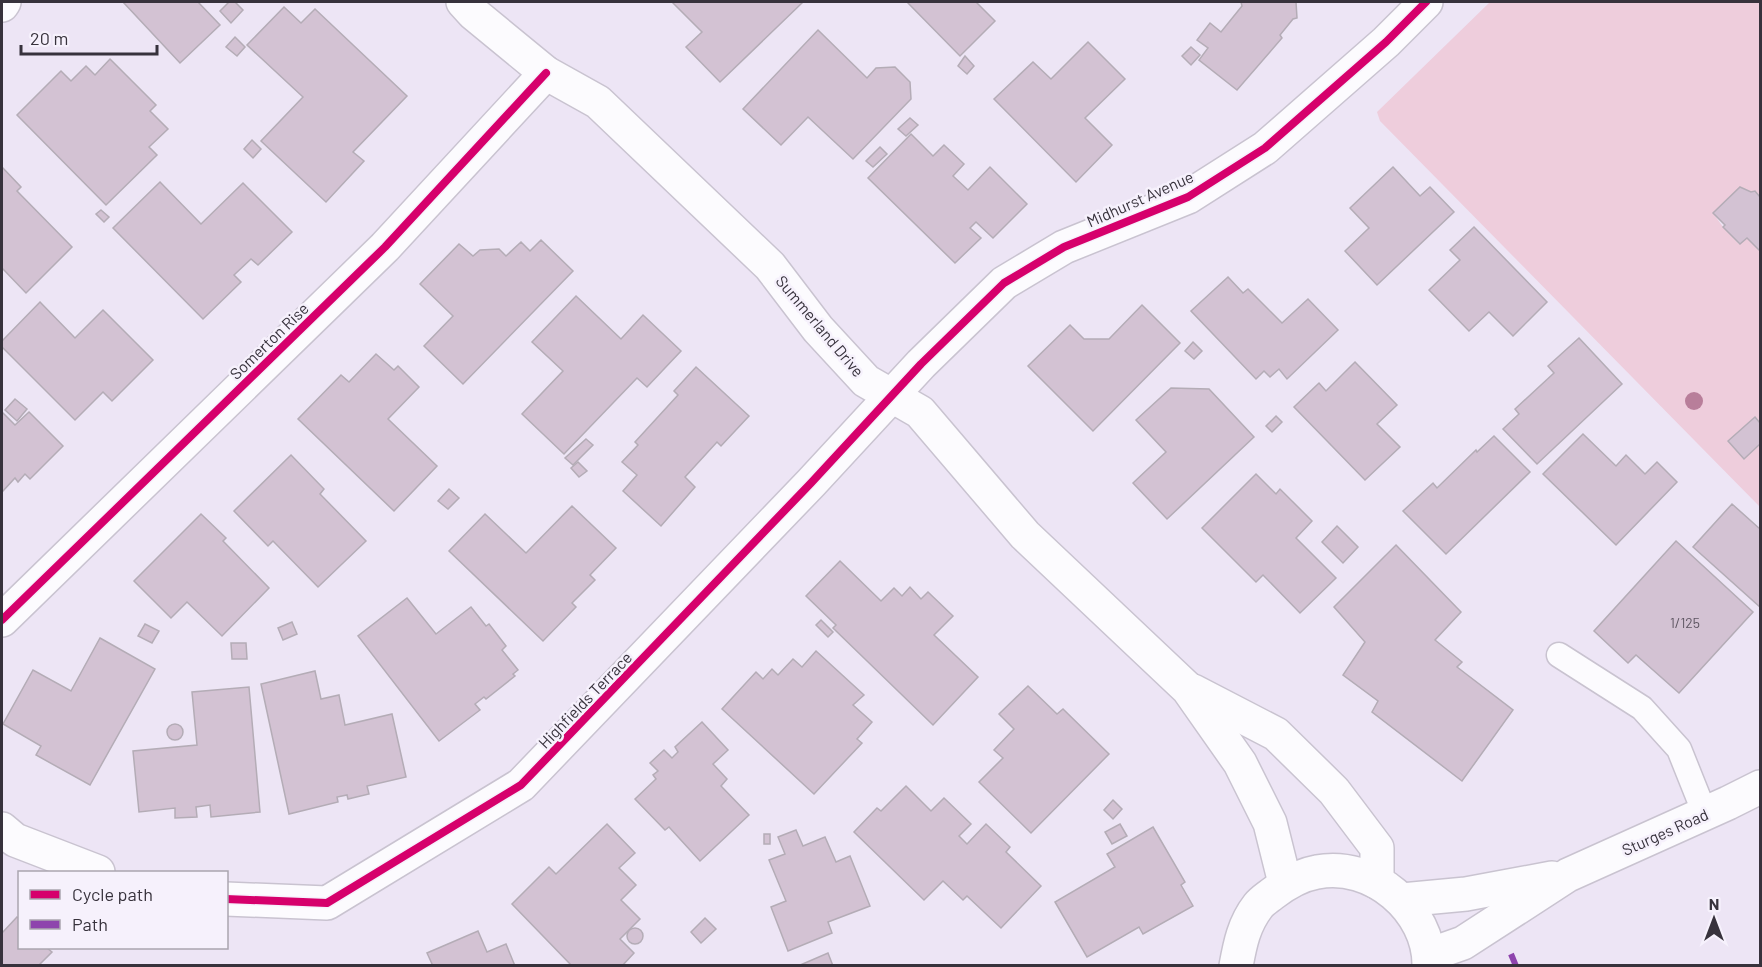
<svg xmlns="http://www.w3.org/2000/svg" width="1762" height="967" viewBox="0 0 1762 967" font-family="Barlow,sans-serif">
  <rect width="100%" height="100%" fill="#ede5f5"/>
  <path fill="#eecddc" d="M 1490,2 L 1760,2 L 1760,197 L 1755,192 L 1751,192 L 1740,187 L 1713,213 L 1723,227 L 1739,244 L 1747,238 L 1760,251 L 1760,507 L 1380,121 L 1377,112 Z"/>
  <g fill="#d3c2d3" stroke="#b4acb6" stroke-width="1.5">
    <path d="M 123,2 L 198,2 L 220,25 L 180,63 Z"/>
    <path d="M 229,2 L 235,2 L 243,10 L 231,23 L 220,11 Z"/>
    <path d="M 672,2 L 803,2 L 720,82 L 686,47 L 702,32 Z"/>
    <path d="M 907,2 L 976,2 L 995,21 L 960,56 Z"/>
    <path d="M 1241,2 L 1296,2 L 1297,18 L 1293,19 L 1280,35 L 1282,38 L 1237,90 L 1199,60 L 1208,48 L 1197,40 L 1210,23 L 1221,32 L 1242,6 Z"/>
    <path d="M 284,7 L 301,23 L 315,9 L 407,96 L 353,152 L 364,161 L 326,202 L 261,141 L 303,97 L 247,45 Z"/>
    <path d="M 818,30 L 867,78 L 876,68 L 895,67 L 910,82 L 911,99 L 853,159 L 808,117 L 781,145 L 743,109 Z"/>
    <path d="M 235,37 L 245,47 L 237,56 L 226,47 Z"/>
    <path d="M 1088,42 L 1125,79 L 1085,118 L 1112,145 L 1076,182 L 994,99 L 1033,62 L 1051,79 Z"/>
    <path d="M 1191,47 L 1200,55 L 1191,65 L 1182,56 Z"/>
    <path d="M 965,56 L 974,66 L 967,74 L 958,66 Z"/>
    <path d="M 110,59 L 156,105 L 150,111 L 168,129 L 149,147 L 157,155 L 106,205 L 17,115 L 61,71 L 71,81 L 86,66 L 95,75 Z"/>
    <path d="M 910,118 L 918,125 L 906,136 L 898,129 Z"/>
    <path d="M 911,134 L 933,156 L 944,145 L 964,164 L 953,176 L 968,190 L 990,167 L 1027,204 L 993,238 L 976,222 L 970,228 L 981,238 L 955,263 L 868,178 Z"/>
    <path d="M 252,140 L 261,149 L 253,158 L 244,149 Z"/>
    <path d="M 880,147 L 887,154 L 873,167 L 866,161 Z"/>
    <path d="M 2,167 L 21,187 L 17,191 L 72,247 L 26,293 L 2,268 Z"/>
    <path d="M 1393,167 L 1420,196 L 1430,187 L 1454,212 L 1377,285 L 1345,251 L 1369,228 L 1350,208 Z"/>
    <path d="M 160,182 L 201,224 L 243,183 L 292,232 L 258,265 L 251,259 L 234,275 L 241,282 L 203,319 L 113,228 Z"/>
    <path d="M 1740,187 L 1751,192 L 1755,191 L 1760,197 L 1760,251 L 1747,238 L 1740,244 L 1723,227 L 1725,225 L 1713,213 Z"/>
    <path d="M 101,210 L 109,217 L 104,222 L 96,214 Z"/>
    <path d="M 1474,227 L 1547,302 L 1513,336 L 1489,312 L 1469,331 L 1429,290 L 1460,260 L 1450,250 Z"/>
    <path d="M 541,240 L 573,271 L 463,384 L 424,346 L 453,316 L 420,284 L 459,244 L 473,256 L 480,250 L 499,249 L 506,256 L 521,242 L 530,251 Z"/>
    <path d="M 1228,277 L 1243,293 L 1248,289 L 1282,323 L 1308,299 L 1338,330 L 1287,379 L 1279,369 L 1270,377 L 1264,371 L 1256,379 L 1191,311 Z"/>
    <path d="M 576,296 L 621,339 L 643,315 L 681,351 L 647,387 L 637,378 L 564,454 L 522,414 L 563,371 L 532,342 Z"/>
    <path d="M 40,302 L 75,338 L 103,310 L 153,360 L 112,401 L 103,392 L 75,420 L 2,347 L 2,341 Z"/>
    <path d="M 1142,305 L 1180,343 L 1093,431 L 1028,366 L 1070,325 L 1084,339 L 1109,339 Z"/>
    <path d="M 1579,338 L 1622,384 L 1537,464 L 1503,429 L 1519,414 L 1515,409 L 1554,373 L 1548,366 Z"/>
    <path d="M 1193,342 L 1202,351 L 1194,359 L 1185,351 Z"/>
    <path d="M 376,354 L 394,370 L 398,366 L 419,387 L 388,419 L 437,466 L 394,511 L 298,419 L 341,375 L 349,382 Z"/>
    <path d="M 1355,362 L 1397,405 L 1377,424 L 1400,447 L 1365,480 L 1294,407 L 1319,383 L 1326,391 Z"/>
    <path d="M 696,367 L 749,416 L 721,446 L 717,442 L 685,477 L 695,487 L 661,526 L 623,491 L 637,475 L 622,462 L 638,445 L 635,442 L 678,395 L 674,391 Z"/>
    <path d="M 1171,388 L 1209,389 L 1254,437 L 1167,519 L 1133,483 L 1166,452 L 1136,420 Z"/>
    <path d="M 15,399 L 27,409 L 17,421 L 5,410 Z"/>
    <path d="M 2,412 L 15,425 L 29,412 L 63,446 L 30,479 L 25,474 L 18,482 L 15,478 L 2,492 Z"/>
    <path d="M 1276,416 L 1282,422 L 1272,432 L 1266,426 Z"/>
    <path d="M 1755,417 L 1760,423 L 1760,444 L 1744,459 L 1728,441 Z"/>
    <path d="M 1583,434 L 1616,466 L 1626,455 L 1645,474 L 1657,462 L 1677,482 L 1616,545 L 1543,474 Z"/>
    <path d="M 1494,436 L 1530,472 L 1446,554 L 1403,511 L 1433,483 L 1437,488 L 1476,450 L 1477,452 Z"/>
    <path d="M 586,439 L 593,445 L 573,465 L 565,458 Z"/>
    <path d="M 291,455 L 324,489 L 320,494 L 366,541 L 318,587 L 273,541 L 268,546 L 234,511 Z"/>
    <path d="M 578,462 L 587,471 L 579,477 L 571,468 Z"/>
    <path d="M 1256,474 L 1276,494 L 1280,489 L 1312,521 L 1296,538 L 1336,578 L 1300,613 L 1263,575 L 1256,582 L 1202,528 Z"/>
    <path d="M 449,489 L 459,498 L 448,509 L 438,501 Z"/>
    <path d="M 1732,504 L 1760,529 L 1760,607 L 1693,547 Z"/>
    <path d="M 572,506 L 616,548 L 590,575 L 595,580 L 572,603 L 576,607 L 543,641 L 449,551 L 485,514 L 526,553 Z"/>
    <path d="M 201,514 L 226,538 L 223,541 L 269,588 L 222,636 L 187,602 L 171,618 L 134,581 Z"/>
    <path d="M 1337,526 L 1358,547 L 1343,563 L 1322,542 Z"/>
    <path d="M 1676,541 L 1753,612 L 1679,693 L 1636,655 L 1628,663 L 1594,631 Z"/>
    <path d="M 1396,545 L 1461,612 L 1435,640 L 1462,662 L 1457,667 L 1513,710 L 1462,781 L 1372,712 L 1378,701 L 1343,675 L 1365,642 L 1334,607 Z"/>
    <path d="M 840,561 L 881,601 L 894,588 L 902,596 L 910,587 L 921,599 L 928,592 L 953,616 L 934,635 L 978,677 L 933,725 L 833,628 L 836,625 L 806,596 Z"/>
    <path d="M 407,598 L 436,634 L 471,607 L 486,626 L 489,624 L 506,646 L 502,650 L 518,670 L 513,674 L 515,676 L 486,699 L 484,697 L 475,704 L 480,710 L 439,741 L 358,636 Z"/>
    <path d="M 821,620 L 833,632 L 828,637 L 816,625 Z"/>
    <path d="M 292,622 L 297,634 L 283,640 L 278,628 Z"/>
    <path d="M 145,624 L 159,631 L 152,643 L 138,636 Z"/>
    <path d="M 100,638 L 155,669 L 90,785 L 36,755 L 41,746 L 3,724 L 33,670 L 71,691 Z"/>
    <path d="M 231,643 L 246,643 L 247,659 L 232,659 Z"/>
    <path d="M 816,651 L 864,695 L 853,705 L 872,722 L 857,739 L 862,743 L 814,794 L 722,709 L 756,672 L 763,679 L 772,669 L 778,675 L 793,659 L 802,667 Z"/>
    <path d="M 315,671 L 321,699 L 339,695 L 345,725 L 392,714 L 406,777 L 367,786 L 369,794 L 348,799 L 347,795 L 337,797 L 338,802 L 289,814 L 261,684 Z"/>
    <path d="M 1028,686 L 1057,714 L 1063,709 L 1109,754 L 1031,833 L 979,782 L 1003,758 L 994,750 L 1014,729 L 999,714 Z"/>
    <path d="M 249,687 L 260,812 L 211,817 L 210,805 L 196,807 L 197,817 L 175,818 L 175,808 L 139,812 L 133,751 L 197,745 L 192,692 Z"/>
    <path d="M 702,722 L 728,750 L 713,764 L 727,779 L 721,786 L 749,815 L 700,861 L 669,827 L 665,830 L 635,799 L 656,779 L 653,775 L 658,771 L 650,763 L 664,750 L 672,758 L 678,752 L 675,747 Z"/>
    <circle cx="175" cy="732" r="8"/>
    <path d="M 906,786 L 931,811 L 944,798 L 971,824 L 959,836 L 967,844 L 986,824 L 1010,847 L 1006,852 L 1041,886 L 1001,928 L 967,896 L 963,900 L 943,881 L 924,900 L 854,832 L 877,808 L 881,811 Z"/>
    <path d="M 1113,800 L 1122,809 L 1113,819 L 1104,810 Z"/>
    <path d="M 607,824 L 635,853 L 619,868 L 636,885 L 621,900 L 640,919 L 620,939 L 634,953 L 622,966 L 572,966 L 512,904 L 549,867 L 556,874 Z"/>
    <path d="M 1120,824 L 1127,836 L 1112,844 L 1105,832 Z"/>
    <path d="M 1153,827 L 1185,882 L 1181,885 L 1193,906 L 1143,934 L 1139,927 L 1087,957 L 1055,902 L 1115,867 L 1107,854 Z"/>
    <path d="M 796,830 L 803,846 L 825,837 L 836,862 L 850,856 L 870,906 L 828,922 L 832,933 L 788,951 L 771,907 L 786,901 L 769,860 L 785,854 L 778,837 Z"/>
    <rect x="764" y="834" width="6" height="10"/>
    <path d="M 17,917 L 20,919 L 20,948 L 47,948 L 52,952 L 38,966 L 2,966 L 2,933 Z"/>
    <path d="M 705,918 L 716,929 L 701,943 L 691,932 Z"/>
    <circle cx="635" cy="936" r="8"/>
    <path d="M 478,931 L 487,952 L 506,944 L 515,966 L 433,966 L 427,953 Z"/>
    <path d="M 828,953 L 833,966 L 798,966 Z"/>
  </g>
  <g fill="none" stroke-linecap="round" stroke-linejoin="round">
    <g stroke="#c9c3d0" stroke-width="27">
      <path id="service" d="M 1559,655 L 1642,708 L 1679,749 L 1705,814"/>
    </g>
    <g stroke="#c9c3d0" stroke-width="36">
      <g id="minor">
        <path d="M 2,5 L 4,2"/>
        <path d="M 2,620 L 385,247 L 546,73"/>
        <path d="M 2,829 L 15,840 L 98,872"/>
        <path d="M 226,899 L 327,903 L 521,785 L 811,483 L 921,364 L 1004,283 L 1064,247 L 1188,197 L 1265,148 L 1386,42 L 1426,2"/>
      </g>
    </g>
    <g stroke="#c9c3d0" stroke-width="36">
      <g id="secondary">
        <path d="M 463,2 L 473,13 L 546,73 L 598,102 L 770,266 L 818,329 L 866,381 L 920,412 L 1025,535 L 1188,689 L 1240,763 L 1270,823 L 1285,883"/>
        <path d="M 1193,691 L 1276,734 L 1334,791 L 1377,848 L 1377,882"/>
        <path d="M 1402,900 L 1466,894 L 1552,878"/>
        <path d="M 1429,955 L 1463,943 L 1568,875 L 1728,803 L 1760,787"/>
        <path d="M 1236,966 C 1240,944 1244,924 1258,906 C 1262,901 1267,898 1272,894 C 1285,884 1300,875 1317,872 C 1372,861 1430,910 1429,966"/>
      </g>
    </g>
    <use href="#service" stroke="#fcfbfe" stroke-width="24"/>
    <use href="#minor" stroke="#fcfbfe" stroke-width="33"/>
    <use href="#secondary" stroke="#fcfbfe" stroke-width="33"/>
    <path stroke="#8e44ad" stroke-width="6" stroke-dasharray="12 6" stroke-linecap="butt" d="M 1511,954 L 1516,966"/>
    <g stroke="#f6f1fc" stroke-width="11">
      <g id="cycleway">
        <path d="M 2,620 L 385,247 L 546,73"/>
        <path d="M 226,899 L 327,903 L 521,785 L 811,483 L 921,364 L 1004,283 L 1064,247 L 1188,197 L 1265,148 L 1386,42 L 1426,2"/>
      </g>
    </g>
    <use href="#cycleway" stroke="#d6006c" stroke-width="8"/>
  </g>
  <circle fill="#b87e9a" cx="1694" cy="401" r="9"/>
  <g text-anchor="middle" stroke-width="5" stroke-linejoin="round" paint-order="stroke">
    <g font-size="14" fill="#5e5662">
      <text x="1685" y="628">1/125</text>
    </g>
    <g font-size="16" fill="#37323c" stroke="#f6f1fc">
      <text transform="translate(1140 199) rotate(-24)" y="6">Midhurst Avenue</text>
      <text transform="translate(820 326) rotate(50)" y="6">Summerland Drive</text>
      <text transform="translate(269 341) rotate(-44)" y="6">Somerton Rise</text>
      <text transform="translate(585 700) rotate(-46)" y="6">Highfields Terrace</text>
      <text transform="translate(1665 832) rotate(-24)" y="6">Sturges Road</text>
    </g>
  </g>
  <rect width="1762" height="967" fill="none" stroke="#37323c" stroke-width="6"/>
  <rect x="18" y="871" width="210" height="78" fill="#f6f1fc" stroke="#aaa5af" stroke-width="1.5"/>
  <rect x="30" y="890" width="30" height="9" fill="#d6006c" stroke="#aaa5af" stroke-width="1.5"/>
  <text x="72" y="901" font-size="18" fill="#37323c">Cycle path</text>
  <rect x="30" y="920" width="30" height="9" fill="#8e44ad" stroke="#aaa5af" stroke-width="1.5"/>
  <text x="72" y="931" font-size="18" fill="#37323c">Path</text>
  <g transform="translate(1714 919)" stroke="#f6f1fc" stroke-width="4.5" paint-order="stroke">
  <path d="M0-4.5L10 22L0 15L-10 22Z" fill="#37323c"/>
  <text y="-9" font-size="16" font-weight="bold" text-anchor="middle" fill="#37323c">N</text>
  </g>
  <path d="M21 45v9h136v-9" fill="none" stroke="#37323c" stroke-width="3"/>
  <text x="30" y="45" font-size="18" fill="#37323c" stroke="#f6f1fc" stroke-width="4.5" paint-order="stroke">20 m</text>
</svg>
